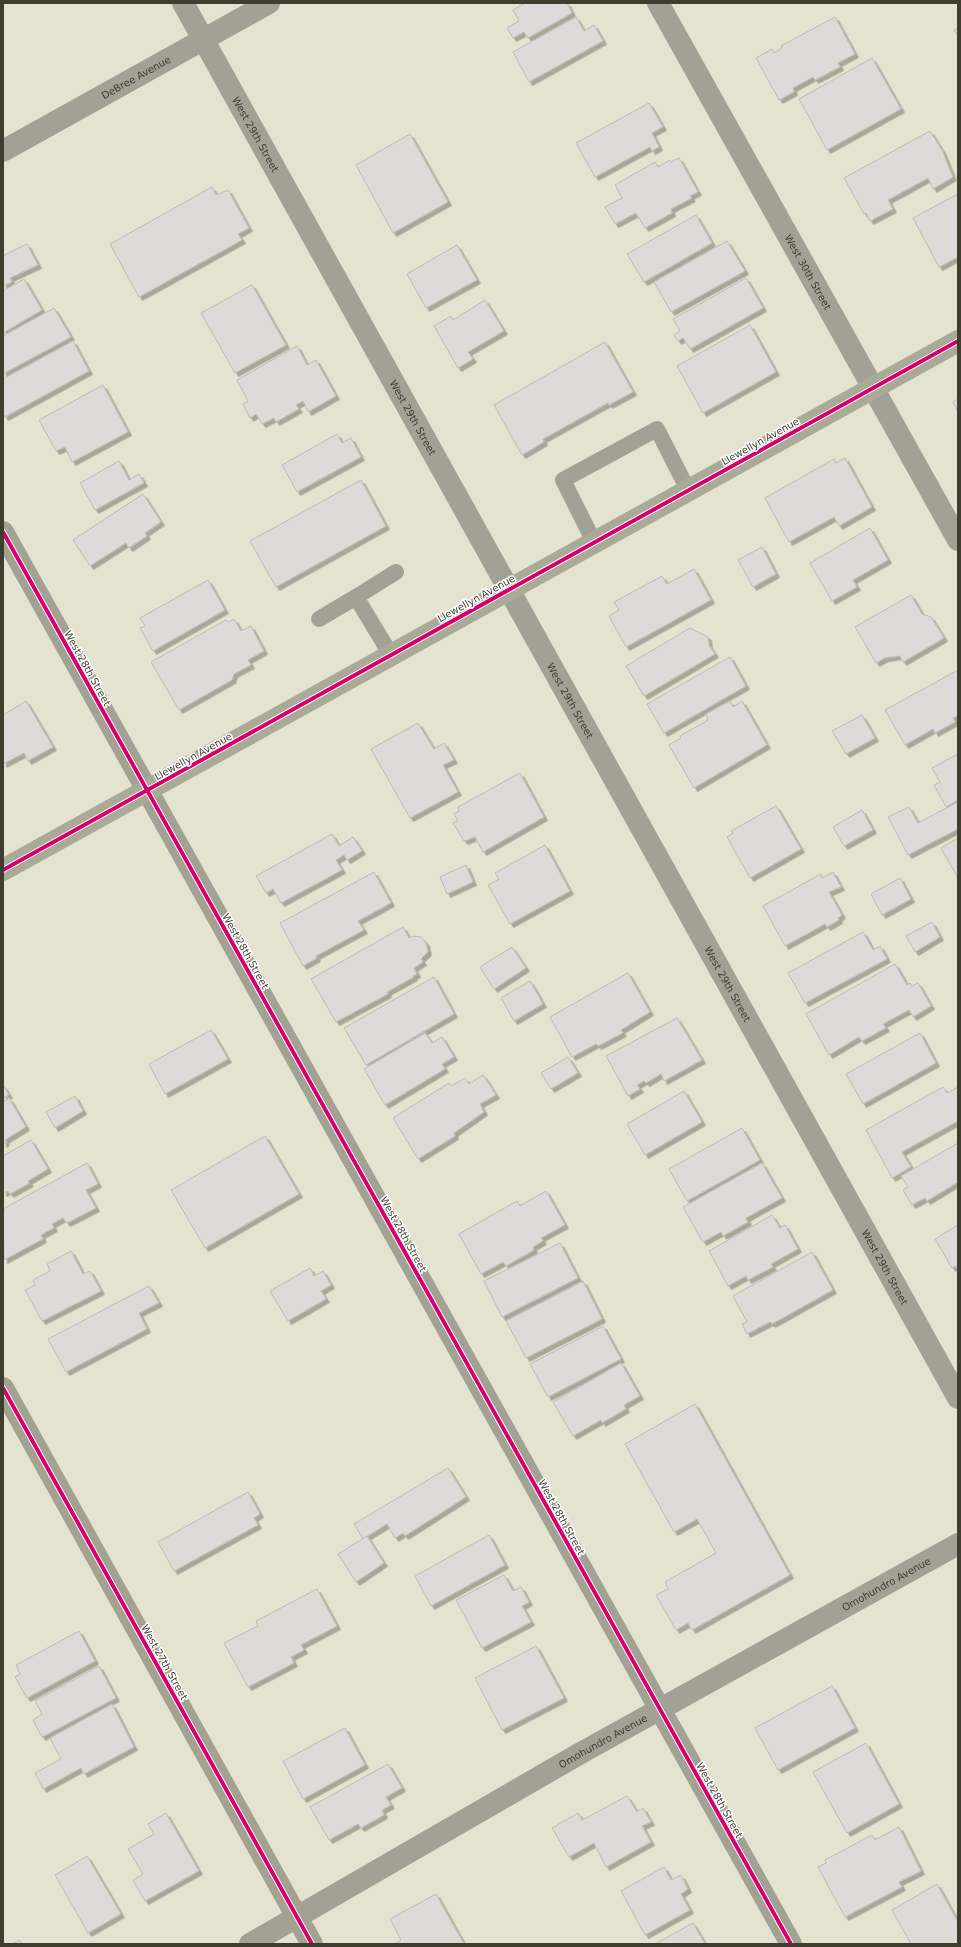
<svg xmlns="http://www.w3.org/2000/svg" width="961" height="1947" viewBox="0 0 961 1947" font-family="'DejaVu Sans',sans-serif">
  <defs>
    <filter id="shadow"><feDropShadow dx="3.5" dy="3.5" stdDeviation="0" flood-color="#0004"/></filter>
  </defs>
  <rect width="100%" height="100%" fill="#e4e3cf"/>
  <g fill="#dedad7" stroke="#beb9b6" filter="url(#shadow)">
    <path d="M 525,3 L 567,3 L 572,13 L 528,38 L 524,32 L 513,38 L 507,28 L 519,21 L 513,10 Z"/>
    <path d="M 576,17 L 584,31 L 594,25 L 603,41 L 529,82 L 513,52 Z"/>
    <path d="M 835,17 L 855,54 L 838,63 L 840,67 L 815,80 L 813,77 L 793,88 L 794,92 L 779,100 L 756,58 L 772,49 L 774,53 L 782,48 L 781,46 Z"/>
    <path d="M 958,28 L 958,37 L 954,30 Z"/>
    <path d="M 872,58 L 901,109 L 827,150 L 799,99 Z"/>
    <path d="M 649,103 L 663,127 L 652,133 L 659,147 L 652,151 L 650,147 L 595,177 L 576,143 Z"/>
    <path d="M 930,131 L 942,150 L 953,177 L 933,189 L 928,178 L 888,200 L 893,209 L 870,221 L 866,213 L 864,214 L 844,178 Z"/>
    <path d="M 410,134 L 448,202 L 393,233 L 356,165 Z"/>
    <path d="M 679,158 L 698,192 L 690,196 L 692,198 L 671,209 L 672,213 L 645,228 L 636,213 L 615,224 L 605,207 L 622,198 L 615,185 L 655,162 L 658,167 L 670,160 L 671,162 Z"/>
    <path d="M 212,187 L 216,195 L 228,190 L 249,228 L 238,234 L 242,240 L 139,297 L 110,244 Z"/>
    <path d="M 958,194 L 958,257 L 939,267 L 913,218 Z"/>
    <path d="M 696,215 L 712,243 L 644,282 L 627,254 Z"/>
    <path d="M 727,241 L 745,271 L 671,312 L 654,282 Z"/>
    <path d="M 27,244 L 38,265 L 10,278 L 12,282 L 3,286 L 3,256 Z"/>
    <path d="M 457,245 L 477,280 L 426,308 L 407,274 Z"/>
    <path d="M 746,278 L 763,308 L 690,349 L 683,338 L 678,341 L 674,335 L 680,331 L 673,319 Z"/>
    <path d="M 24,279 L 42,310 L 3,333 L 3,291 Z"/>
    <path d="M 252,285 L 286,345 L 235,373 L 201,313 Z"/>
    <path d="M 485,300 L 504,331 L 468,352 L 473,359 L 458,368 L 434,326 L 451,316 L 453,320 Z"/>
    <path d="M 54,308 L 71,337 L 3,374 L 3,336 Z"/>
    <path d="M 750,325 L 776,372 L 703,413 L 677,366 Z"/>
    <path d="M 73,341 L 89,371 L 5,417 L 3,414 L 3,379 Z"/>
    <path d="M 605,342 L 633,392 L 609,405 L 608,403 L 543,439 L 544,442 L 522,455 L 494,405 Z"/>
    <path d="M 297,346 L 307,365 L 316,360 L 336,396 L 308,412 L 303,401 L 296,405 L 299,409 L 276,422 L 274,418 L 262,424 L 256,414 L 250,418 L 243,404 L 248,401 L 237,380 Z"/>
    <path d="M 103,385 L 128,432 L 72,462 L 65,447 L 56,451 L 39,420 Z"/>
    <path d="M 958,399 L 958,412 L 953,402 Z"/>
    <path d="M 337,434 L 342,443 L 351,438 L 361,457 L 297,492 L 282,465 Z"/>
    <path d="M 845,458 L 872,507 L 839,526 L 834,517 L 789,542 L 765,498 L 834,459 L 836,463 Z"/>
    <path d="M 119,461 L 129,480 L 139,474 L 144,483 L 95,510 L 80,483 Z"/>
    <path d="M 361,480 L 386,526 L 276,587 L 250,541 Z"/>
    <path d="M 143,494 L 161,522 L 145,533 L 147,536 L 129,548 L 126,543 L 90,566 L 73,540 Z"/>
    <path d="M 870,528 L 888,560 L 853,580 L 857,587 L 832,601 L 810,563 Z"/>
    <path d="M 762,547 L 776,574 L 753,587 L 738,560 Z"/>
    <path d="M 694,569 L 711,600 L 626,647 L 609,616 L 619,610 L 614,602 L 662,576 L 667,584 Z"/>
    <path d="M 208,580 L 225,610 L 153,651 L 140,628 L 145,626 L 140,618 Z"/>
    <path d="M 911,595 L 922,614 L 931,617 L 944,638 L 903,662 L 900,656 L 885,658 L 876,663 L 855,627 Z"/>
    <path d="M 234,619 L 241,631 L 251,626 L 264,651 L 248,660 L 251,665 L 234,674 L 232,680 L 179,710 L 151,662 L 226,620 L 228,622 Z"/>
    <path d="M 690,628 L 708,637 L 709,645 L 715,654 L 644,696 L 626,666 Z"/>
    <path d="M 730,657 L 746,686 L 664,733 L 647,704 Z"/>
    <path d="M 958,670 L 958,716 L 953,718 L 955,722 L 935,733 L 933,729 L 905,745 L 885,710 Z"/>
    <path d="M 26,701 L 53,747 L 28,761 L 24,753 L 3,764 L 3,715 Z"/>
    <path d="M 730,701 L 733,707 L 742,701 L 767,745 L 694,788 L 669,745 L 681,738 L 680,736 L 708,720 L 706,714 Z"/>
    <path d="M 862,715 L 875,738 L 846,754 L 832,731 Z"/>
    <path d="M 418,723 L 434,749 L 444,743 L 454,760 L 443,765 L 458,792 L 410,818 L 371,749 Z"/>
    <path d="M 958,754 L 958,800 L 946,807 L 934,785 L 940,782 L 932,768 Z"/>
    <path d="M 520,773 L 544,817 L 483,852 L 475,837 L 464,841 L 453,823 L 458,821 L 454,814 L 459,811 L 458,807 Z"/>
    <path d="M 958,802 L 958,829 L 908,855 L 888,817 L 909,807 L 918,823 Z"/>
    <path d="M 776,806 L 801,849 L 750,878 L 727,837 L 733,833 L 731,831 Z"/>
    <path d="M 862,810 L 873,830 L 844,846 L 833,827 Z"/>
    <path d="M 332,834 L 339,846 L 353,837 L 362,851 L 347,860 L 344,855 L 336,860 L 342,870 L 281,903 L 273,889 L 266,893 L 256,876 Z"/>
    <path d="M 958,838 L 958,878 L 941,848 Z"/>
    <path d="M 545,845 L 570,891 L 510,924 L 488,885 L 499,879 L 495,873 Z"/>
    <path d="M 466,865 L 473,882 L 447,894 L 440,877 Z"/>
    <path d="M 374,872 L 391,903 L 358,921 L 364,930 L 316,956 L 317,958 L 303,966 L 280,923 Z"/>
    <path d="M 833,872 L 841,887 L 829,892 L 842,915 L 838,918 L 839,920 L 827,927 L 825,924 L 785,946 L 763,906 L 821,874 L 822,878 Z"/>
    <path d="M 900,878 L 911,899 L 882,915 L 871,894 Z"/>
    <path d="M 932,922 L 940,937 L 915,952 L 906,936 Z"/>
    <path d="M 403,927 L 409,938 L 413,936 L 421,937 L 426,943 L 428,952 L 421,959 L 423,962 L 414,968 L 417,974 L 413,976 L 414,977 L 387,992 L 388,994 L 336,1022 L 311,979 Z"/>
    <path d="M 863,932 L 873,950 L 880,946 L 887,959 L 805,1003 L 788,973 Z"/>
    <path d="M 512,947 L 526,968 L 494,989 L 480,967 Z"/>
    <path d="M 895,964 L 907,985 L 910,983 L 912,986 L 918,983 L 931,1006 L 913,1017 L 909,1010 L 883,1024 L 886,1028 L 862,1041 L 859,1037 L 829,1055 L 806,1014 Z"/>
    <path d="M 628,973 L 650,1012 L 621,1030 L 623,1033 L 598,1046 L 596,1044 L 572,1057 L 550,1017 Z"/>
    <path d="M 434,977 L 454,1014 L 366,1065 L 344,1028 Z"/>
    <path d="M 530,981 L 543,1004 L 514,1021 L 501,998 Z"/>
    <path d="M 677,1018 L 702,1060 L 664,1081 L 661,1074 L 646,1083 L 644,1081 L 637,1085 L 640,1089 L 628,1096 L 606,1056 Z"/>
    <path d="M 211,1030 L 228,1059 L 165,1094 L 149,1064 Z"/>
    <path d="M 425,1033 L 432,1043 L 442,1037 L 454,1057 L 442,1064 L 445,1069 L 385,1105 L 364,1069 Z"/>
    <path d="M 920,1033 L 936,1063 L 863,1104 L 846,1074 Z"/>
    <path d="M 568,1057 L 578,1073 L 551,1089 L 541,1073 Z"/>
    <path d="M 483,1075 L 496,1095 L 480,1104 L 484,1112 L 454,1133 L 455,1136 L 418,1159 L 393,1118 L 449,1083 L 451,1086 L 465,1078 L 469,1084 Z"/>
    <path d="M 3,1085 L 9,1095 L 3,1098 Z"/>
    <path d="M 943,1087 L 947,1093 L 958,1087 L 958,1121 L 902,1152 L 911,1167 L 892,1178 L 866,1130 Z"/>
    <path d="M 684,1091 L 702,1122 L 645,1155 L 627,1124 Z"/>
    <path d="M 75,1096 L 83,1111 L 55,1128 L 46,1112 Z"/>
    <path d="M 9,1098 L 26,1127 L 5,1140 L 6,1142 L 3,1144 L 3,1102 Z"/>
    <path d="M 742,1128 L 760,1160 L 687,1201 L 669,1169 Z"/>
    <path d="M 265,1136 L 299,1194 L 205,1248 L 171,1190 Z"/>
    <path d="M 31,1140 L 48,1169 L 28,1181 L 30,1183 L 10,1194 L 8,1191 L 3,1193 L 3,1156 Z"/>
    <path d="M 958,1143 L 958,1182 L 927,1201 L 925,1198 L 912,1205 L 903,1190 L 908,1187 L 901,1176 Z"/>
    <path d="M 87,1163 L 98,1184 L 86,1190 L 96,1208 L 67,1223 L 63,1218 L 52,1224 L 54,1228 L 41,1235 L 43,1239 L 4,1260 L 3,1209 Z"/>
    <path d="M 762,1163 L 782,1198 L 746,1218 L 748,1222 L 723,1236 L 721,1232 L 703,1242 L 683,1207 Z"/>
    <path d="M 546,1191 L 565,1225 L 541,1238 L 543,1241 L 533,1247 L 534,1250 L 506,1266 L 503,1262 L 481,1274 L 459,1234 L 517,1201 L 520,1206 Z"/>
    <path d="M 772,1215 L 780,1228 L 785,1225 L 798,1249 L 771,1264 L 773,1267 L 748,1280 L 746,1276 L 728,1286 L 709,1251 Z"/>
    <path d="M 958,1225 L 958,1269 L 956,1266 L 952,1268 L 935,1239 Z"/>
    <path d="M 560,1243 L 578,1278 L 502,1317 L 484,1281 Z"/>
    <path d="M 71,1251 L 83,1274 L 90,1271 L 101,1291 L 42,1321 L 25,1290 L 35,1285 L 33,1280 L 50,1271 L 47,1264 Z"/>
    <path d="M 812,1252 L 833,1290 L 772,1324 L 770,1322 L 747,1334 L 742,1324 L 747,1322 L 733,1296 Z"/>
    <path d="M 310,1268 L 314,1276 L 323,1271 L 331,1285 L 321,1291 L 326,1299 L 288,1321 L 270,1291 Z"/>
    <path d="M 583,1281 L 602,1319 L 526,1358 L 506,1321 Z"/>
    <path d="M 149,1286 L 159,1303 L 139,1313 L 147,1329 L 66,1372 L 48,1339 Z"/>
    <path d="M 603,1326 L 621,1359 L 548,1397 L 530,1364 Z"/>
    <path d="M 621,1363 L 640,1396 L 624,1405 L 626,1409 L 602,1423 L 601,1420 L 573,1436 L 553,1402 Z"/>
    <path d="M 695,1404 L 790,1575 L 692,1630 L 688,1623 L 676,1630 L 656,1595 L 668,1589 L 665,1582 L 716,1553 L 697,1519 L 674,1532 L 625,1444 Z"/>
    <path d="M 448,1468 L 466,1497 L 405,1536 L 403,1533 L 395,1538 L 387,1524 L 363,1539 L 354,1524 Z"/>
    <path d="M 248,1492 L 260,1514 L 254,1518 L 258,1525 L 174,1571 L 158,1542 Z"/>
    <path d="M 489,1535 L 505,1565 L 431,1606 L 415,1576 Z"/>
    <path d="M 367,1536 L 384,1563 L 356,1582 L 338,1554 Z"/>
    <path d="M 504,1575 L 513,1591 L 521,1587 L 529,1602 L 522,1606 L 531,1622 L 482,1648 L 456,1600 Z"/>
    <path d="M 317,1589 L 337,1626 L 301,1645 L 304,1650 L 291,1657 L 294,1663 L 248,1687 L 224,1643 L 258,1626 L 256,1621 Z"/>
    <path d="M 79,1631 L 95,1661 L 27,1698 L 15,1677 L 20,1674 L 16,1665 Z"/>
    <path d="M 536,1646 L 564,1698 L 502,1730 L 475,1678 Z"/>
    <path d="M 99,1666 L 116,1698 L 42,1737 L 33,1720 L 42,1714 L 35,1701 Z"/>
    <path d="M 832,1686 L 855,1728 L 778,1770 L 755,1728 Z"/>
    <path d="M 112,1704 L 134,1747 L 84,1774 L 81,1768 L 43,1789 L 35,1773 L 61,1759 L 50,1738 Z"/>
    <path d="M 345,1728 L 365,1765 L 303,1799 L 283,1761 Z"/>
    <path d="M 866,1743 L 899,1804 L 847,1833 L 813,1772 Z"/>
    <path d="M 388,1764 L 402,1788 L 386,1797 L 391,1805 L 382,1810 L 384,1815 L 361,1828 L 358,1824 L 329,1840 L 310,1807 Z"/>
    <path d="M 627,1796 L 637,1812 L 643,1808 L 651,1822 L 642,1826 L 651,1842 L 606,1867 L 594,1843 L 569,1857 L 552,1828 L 578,1813 L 582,1820 Z"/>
    <path d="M 166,1813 L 199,1871 L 145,1901 L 133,1880 L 143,1874 L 128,1849 L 154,1834 L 148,1824 Z"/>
    <path d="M 899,1827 L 921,1871 L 899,1882 L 902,1887 L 845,1917 L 818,1867 L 826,1863 L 825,1860 L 872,1835 L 875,1840 Z"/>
    <path d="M 87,1856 L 121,1914 L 88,1933 L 55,1875 Z"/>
    <path d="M 664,1867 L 671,1880 L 681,1875 L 688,1889 L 681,1894 L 690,1910 L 645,1935 L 621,1891 Z"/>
    <path d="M 937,1884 L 958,1922 L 958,1942 L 955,1944 L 911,1944 L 892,1910 Z"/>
    <path d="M 436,1894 L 464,1944 L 394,1944 L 401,1940 L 390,1919 Z"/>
    <path d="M 693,1923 L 705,1944 L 655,1944 Z"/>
    <path d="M 20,1940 L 22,1944 L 12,1944 Z"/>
  </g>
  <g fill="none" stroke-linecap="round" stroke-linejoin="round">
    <g stroke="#a2a294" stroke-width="16">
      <path d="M 594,542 L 563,480 L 657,429 L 688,490"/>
      <path d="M 319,619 L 356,597"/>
      <path d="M 391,655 L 356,597 L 396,572"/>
    </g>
    <g stroke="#a2a294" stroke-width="22">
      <path id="s1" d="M 183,3 L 958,1398"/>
      <path id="s2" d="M 658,3 L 958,540"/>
      <path id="s3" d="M 3,151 L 269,3"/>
      <path d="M 3,532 L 791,1944"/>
      <path id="s4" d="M 250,1944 L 579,1754 L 958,1544"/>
    </g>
    <path stroke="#aa9" stroke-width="22" d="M 3,870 L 958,341"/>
    <path stroke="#a3a290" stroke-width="22" d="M 3,1388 L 312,1944"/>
    <g stroke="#fff" stroke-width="6">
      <g id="cycleway">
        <path d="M 3,532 L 791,1944"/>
        <path d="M 3,870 L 958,341"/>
        <path d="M 3,1388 L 312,1944"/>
      </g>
    </g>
    <use href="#cycleway" stroke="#d6006c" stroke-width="4"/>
  </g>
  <g text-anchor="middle" stroke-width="3" stroke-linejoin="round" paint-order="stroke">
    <g font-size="10" fill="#3e3e2f" stroke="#fff">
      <text dy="4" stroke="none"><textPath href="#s3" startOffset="152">DeBree Avenue</textPath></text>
      <text dy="4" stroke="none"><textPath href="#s1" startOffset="150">West 29th Street</textPath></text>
      <text dy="4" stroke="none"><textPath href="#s2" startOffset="308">West 30th Street</textPath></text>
      <text dy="4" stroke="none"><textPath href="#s1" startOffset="474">West 29th Street</textPath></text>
      <text transform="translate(760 441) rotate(-29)" y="4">Llewellyn Avenue</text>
      <text transform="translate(476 598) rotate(-29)" y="4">Llewellyn Avenue</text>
      <text transform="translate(88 668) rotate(61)" y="4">West 28th Street</text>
      <text dy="4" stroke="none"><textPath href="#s1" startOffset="798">West 29th Street</textPath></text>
      <text transform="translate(193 756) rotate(-29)" y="4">Llewellyn Avenue</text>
      <text transform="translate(246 951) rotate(61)" y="4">West 28th Street</text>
      <text dy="4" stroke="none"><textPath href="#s1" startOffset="1122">West 29th Street</textPath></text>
      <text transform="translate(404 1234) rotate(61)" y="4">West 28th Street</text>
      <text dy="4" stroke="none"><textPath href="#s1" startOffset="1446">West 29th Street</textPath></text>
      <text transform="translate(562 1517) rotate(61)" y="4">West 28th Street</text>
      <text dy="4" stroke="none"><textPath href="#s4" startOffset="731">Omohundro Avenue</textPath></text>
      <text transform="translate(165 1662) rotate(61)" y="4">West 27th Street</text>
      <text dy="4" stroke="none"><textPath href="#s4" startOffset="407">Omohundro Avenue</textPath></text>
      <text transform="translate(720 1800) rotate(61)" y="4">West 28th Street</text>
    </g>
  </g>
  <rect width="961" height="1947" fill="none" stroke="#3e3e2f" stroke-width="8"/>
</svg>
